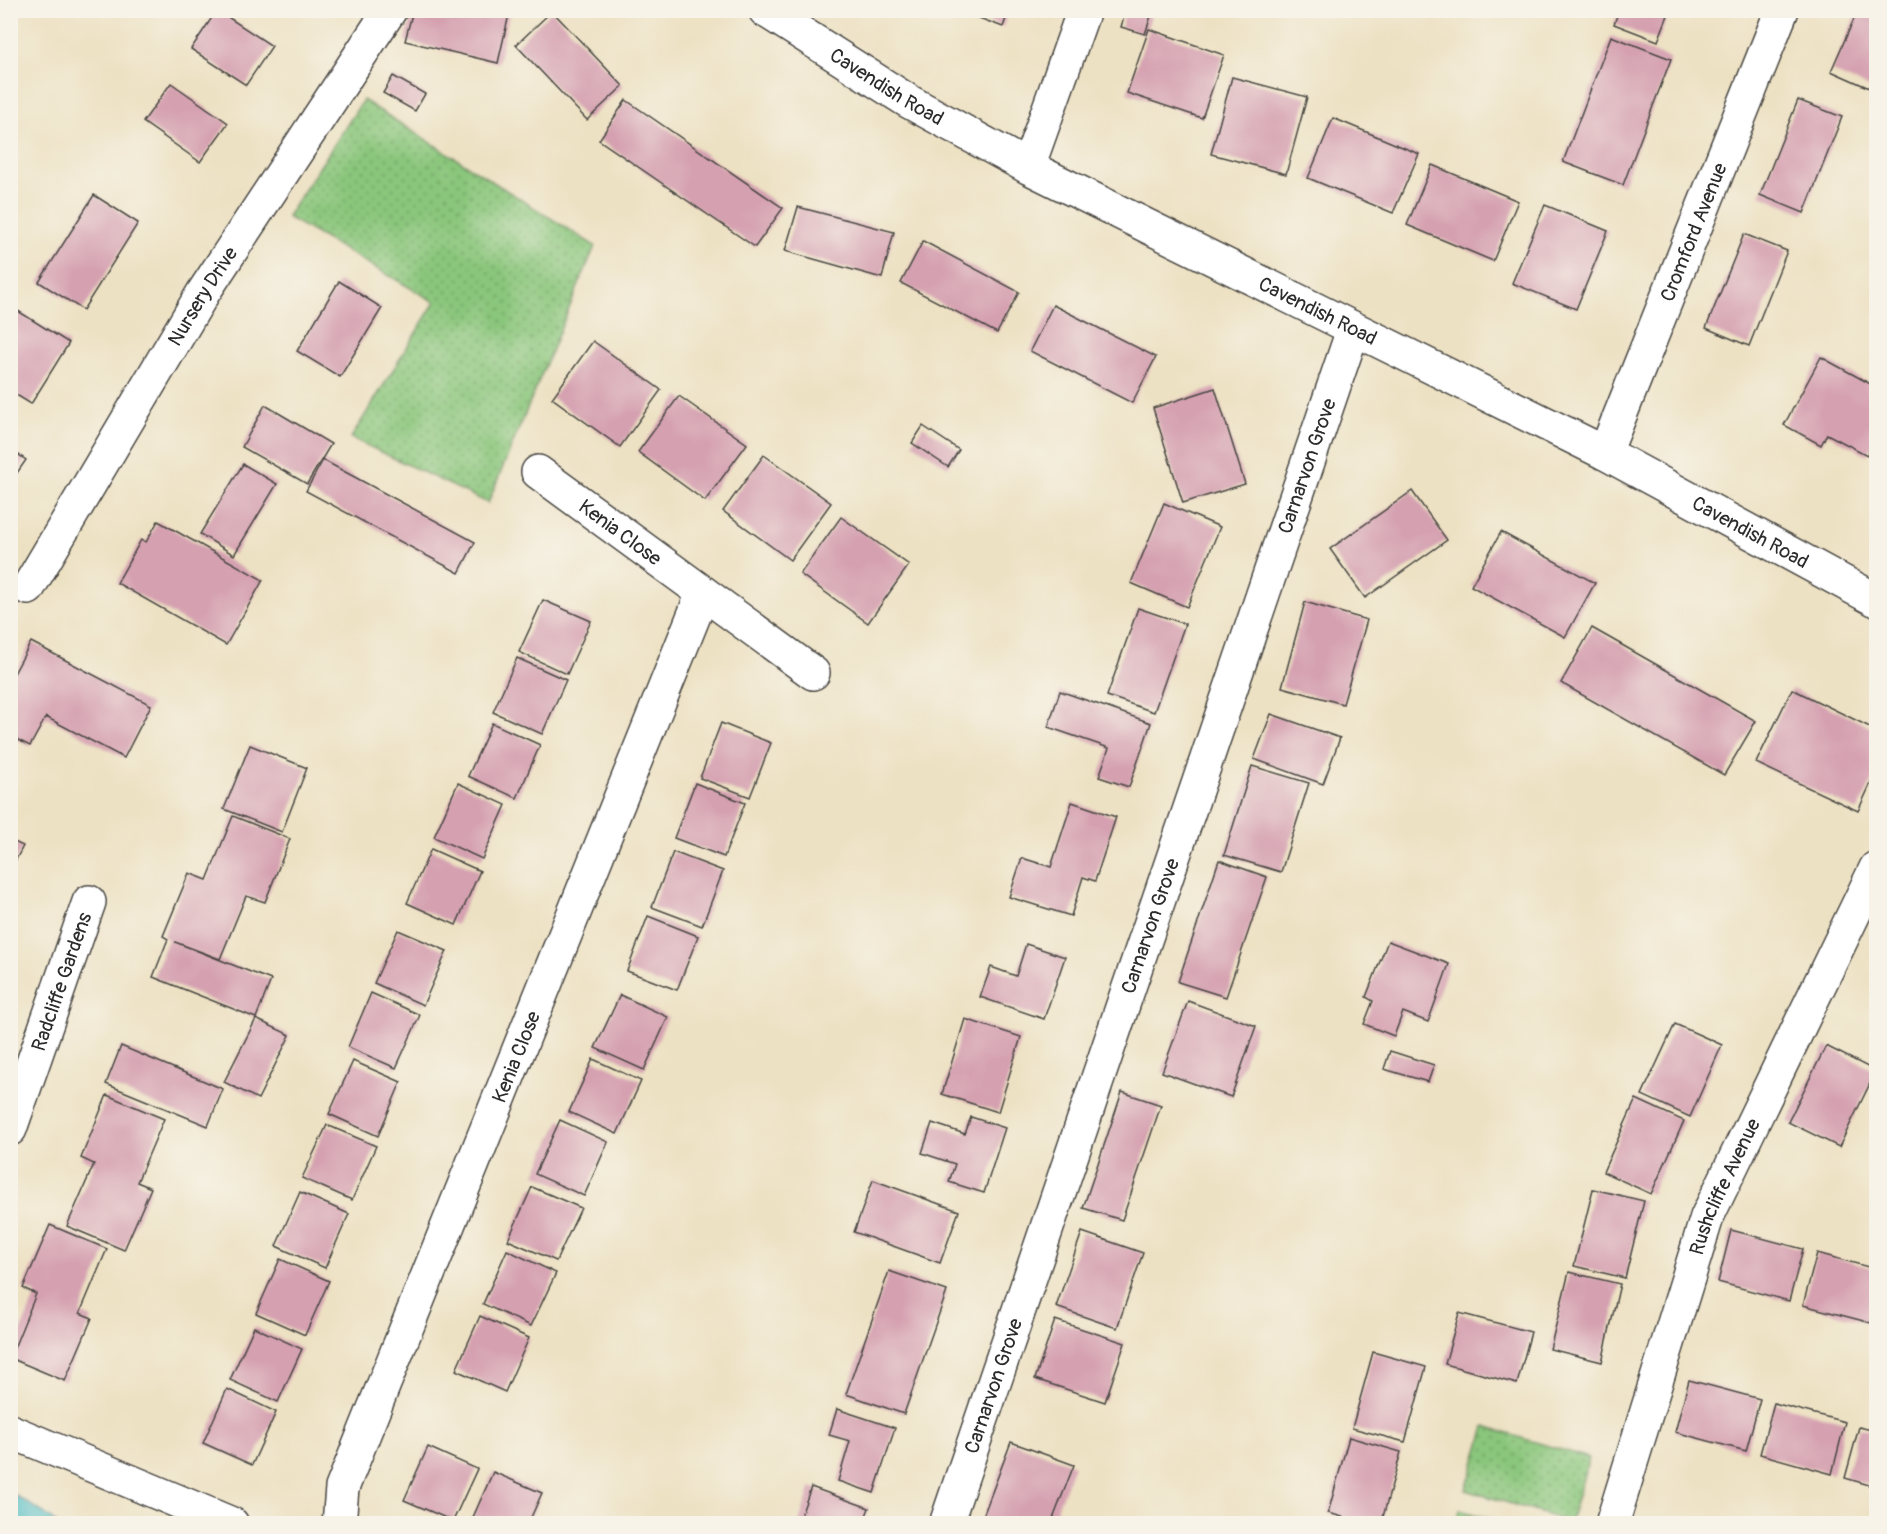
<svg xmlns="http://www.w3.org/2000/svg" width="1887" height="1534" viewBox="0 0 1887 1534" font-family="Pangolin,sans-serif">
  <defs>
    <pattern id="grass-dots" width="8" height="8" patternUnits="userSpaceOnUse" patternTransform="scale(1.5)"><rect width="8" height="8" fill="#8ac67b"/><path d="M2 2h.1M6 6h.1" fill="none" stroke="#71a165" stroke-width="1.8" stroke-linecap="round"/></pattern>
  </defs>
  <rect width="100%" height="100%" fill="#f7f3e8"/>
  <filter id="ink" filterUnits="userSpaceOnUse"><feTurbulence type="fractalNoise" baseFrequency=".0167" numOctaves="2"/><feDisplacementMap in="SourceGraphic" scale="12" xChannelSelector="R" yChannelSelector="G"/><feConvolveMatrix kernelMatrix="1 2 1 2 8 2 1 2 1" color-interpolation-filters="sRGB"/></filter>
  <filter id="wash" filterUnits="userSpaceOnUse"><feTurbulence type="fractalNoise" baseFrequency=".008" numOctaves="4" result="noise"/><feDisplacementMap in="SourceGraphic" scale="24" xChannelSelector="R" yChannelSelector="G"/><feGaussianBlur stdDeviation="1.35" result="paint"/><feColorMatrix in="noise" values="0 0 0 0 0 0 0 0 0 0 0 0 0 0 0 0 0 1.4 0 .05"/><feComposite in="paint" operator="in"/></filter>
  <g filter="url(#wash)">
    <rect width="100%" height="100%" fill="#ede1c3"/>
    <g fill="url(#grass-dots)" stroke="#5a7853" stroke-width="1.5">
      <path d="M 363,100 L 595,246 L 488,503 L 351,438 L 435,302 L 287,217 Z"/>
      <path d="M 1485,1427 L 1589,1458 L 1570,1522 L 1466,1490 Z"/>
      <path d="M 1460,1510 L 1505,1523 L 1456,1523 Z"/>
    </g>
    <path fill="#4cbbc2" stroke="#3c7376" stroke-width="1.5" d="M 11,1493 L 44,1513 L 56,1523 L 11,1523 Z"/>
    <g id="blocks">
      <g fill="#d5a1b1">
        <path d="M 217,10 L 272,46 L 246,85 L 191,49 Z"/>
        <path d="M 413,10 L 510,10 L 498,63 L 405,41 Z"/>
        <path d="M 958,10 L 1009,10 L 1003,27 Z"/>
        <path d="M 1126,10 L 1153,10 L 1145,34 L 1121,27 Z"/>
        <path d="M 1619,10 L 1670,10 L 1658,41 L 1614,24 Z"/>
        <path d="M 1858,10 L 1876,10 L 1876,91 L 1831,71 Z"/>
        <path d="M 552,11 L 623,86 L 587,120 L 516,45 Z"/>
        <path d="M 1149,29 L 1224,55 L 1202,118 L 1127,93 Z"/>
        <path d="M 1611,36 L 1671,59 L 1623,185 L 1563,162 Z"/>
        <path d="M 393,76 L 425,94 L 415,111 L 383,93 Z"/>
        <path d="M 1232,77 L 1307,97 L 1286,174 L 1211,154 Z"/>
        <path d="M 171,83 L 228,123 L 200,162 L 143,122 Z"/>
        <path d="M 626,100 L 783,208 L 755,247 L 599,140 Z"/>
        <path d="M 1798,100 L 1842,117 L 1804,213 L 1760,195 Z"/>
        <path d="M 1333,118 L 1419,154 L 1393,213 L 1308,178 Z"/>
        <path d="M 1432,165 L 1518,201 L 1493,261 L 1407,225 Z"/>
        <path d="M 94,195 L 138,223 L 83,310 L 39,282 Z"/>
        <path d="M 1545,205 L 1608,231 L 1576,309 L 1512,283 Z"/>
        <path d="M 798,207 L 894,232 L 882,278 L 785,251 Z"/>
        <path d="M 1744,234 L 1787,251 L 1749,346 L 1706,328 Z"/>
        <path d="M 923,241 L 1019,292 L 997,333 L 901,283 Z"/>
        <path d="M 339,281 L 382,308 L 340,377 L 297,351 Z"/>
        <path d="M 1053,305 L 1156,357 L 1132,403 L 1030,351 Z"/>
        <path d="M 10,306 L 69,343 L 31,404 L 10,391 Z"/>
        <path d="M 593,341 L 661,390 L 620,447 L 552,398 Z"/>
        <path d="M 1821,357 L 1876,387 L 1876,436 L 1867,455 L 1827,434 L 1821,445 L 1784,425 Z"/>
        <path d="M 1215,388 L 1245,484 L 1183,503 L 1153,408 Z"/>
        <path d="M 679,396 L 747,444 L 705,501 L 638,452 Z"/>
        <path d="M 265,405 L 331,444 L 307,484 L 242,447 Z"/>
        <path d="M 923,426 L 959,450 L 948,467 L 912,443 Z"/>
        <path d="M 10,449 L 26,460 L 10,483 Z"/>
        <path d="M 764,455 L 831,503 L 790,560 L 723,511 Z"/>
        <path d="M 323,460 L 475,542 L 459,573 L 306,491 Z"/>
        <path d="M 243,464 L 277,484 L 234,555 L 200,534 Z"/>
        <path d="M 1412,491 L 1447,540 L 1365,598 L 1330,549 Z"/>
        <path d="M 1164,503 L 1220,527 L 1187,607 L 1131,583 Z"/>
        <path d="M 841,517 L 909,565 L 868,623 L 800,574 Z"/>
        <path d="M 158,521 L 263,580 L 226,645 L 117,583 L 141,540 L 146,542 Z"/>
        <path d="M 1501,532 L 1595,583 L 1565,637 L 1471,586 Z"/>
        <path d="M 543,600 L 591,621 L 567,674 L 519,652 Z"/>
        <path d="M 1305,602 L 1367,620 L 1343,704 L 1282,687 Z"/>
        <path d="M 1138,608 L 1185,624 L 1154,712 L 1107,696 Z"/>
        <path d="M 1592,628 L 1756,721 L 1724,775 L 1561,683 Z"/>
        <path d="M 31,642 L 151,705 L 124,758 L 46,717 L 30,746 L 10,736 L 10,681 Z"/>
        <path d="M 517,658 L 566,680 L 542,734 L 493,712 Z"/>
        <path d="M 1792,689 L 1876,730 L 1876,772 L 1858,811 L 1756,763 Z"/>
        <path d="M 1060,691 L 1151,723 L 1129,787 L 1099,777 L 1109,748 L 1048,727 Z"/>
        <path d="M 1271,714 L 1340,738 L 1323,784 L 1254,759 Z"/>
        <path d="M 492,723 L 540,745 L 517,798 L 468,776 Z"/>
        <path d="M 721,723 L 771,743 L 750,797 L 700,778 Z"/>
        <path d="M 250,745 L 307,768 L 282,832 L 224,809 Z"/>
        <path d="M 1252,766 L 1309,783 L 1281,872 L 1224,855 Z"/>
        <path d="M 458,783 L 506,805 L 482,859 L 434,837 Z"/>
        <path d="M 695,783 L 745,803 L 724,857 L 674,838 Z"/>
        <path d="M 1072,802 L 1116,817 L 1095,881 L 1083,877 L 1071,916 L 1009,897 L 1022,858 L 1051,867 Z"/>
        <path d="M 233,816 L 290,839 L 265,902 L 246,896 L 220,959 L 175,942 L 271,980 L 256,1018 L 153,977 L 168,939 L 163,936 L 189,873 L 207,880 Z"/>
        <path d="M 10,840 L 23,846 L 10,871 Z"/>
        <path d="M 431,849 L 480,871 L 456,925 L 407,903 Z"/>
        <path d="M 673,852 L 723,871 L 702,926 L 652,907 Z"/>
        <path d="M 1219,860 L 1267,877 L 1226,997 L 1178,982 Z"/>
        <path d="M 648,916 L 698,936 L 677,990 L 627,971 Z"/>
        <path d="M 398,930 L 447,951 L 423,1005 L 374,983 Z"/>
        <path d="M 1388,941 L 1449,964 L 1428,1022 L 1403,1012 L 1394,1036 L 1364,1024 L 1373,1001 L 1366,997 Z"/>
        <path d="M 1026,944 L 1065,957 L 1044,1019 L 980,997 L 991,967 L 1016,976 Z"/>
        <path d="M 371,993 L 420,1015 L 396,1068 L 348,1047 Z"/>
        <path d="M 620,995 L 668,1017 L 644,1070 L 595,1048 Z"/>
        <path d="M 1188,1001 L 1256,1026 L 1231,1097 L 1162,1072 Z"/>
        <path d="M 256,1019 L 290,1035 L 258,1099 L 224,1082 Z"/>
        <path d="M 965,1019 L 1021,1037 L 998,1112 L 942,1094 Z"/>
        <path d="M 1675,1024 L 1722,1045 L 1690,1117 L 1642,1095 Z"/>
        <path d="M 121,1046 L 223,1089 L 208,1126 L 106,1084 Z"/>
        <path d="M 1826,1046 L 1876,1071 L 1839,1147 L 1788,1122 Z"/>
        <path d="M 1390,1051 L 1434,1065 L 1428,1082 L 1384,1069 Z"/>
        <path d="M 593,1059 L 641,1081 L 617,1134 L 569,1112 Z"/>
        <path d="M 353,1061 L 401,1082 L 378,1136 L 329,1114 Z"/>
        <path d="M 1122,1092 L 1161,1105 L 1122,1220 L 1083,1208 Z"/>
        <path d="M 107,1095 L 164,1119 L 137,1182 L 151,1188 L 124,1250 L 67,1226 L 94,1164 L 81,1158 Z"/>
        <path d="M 1636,1099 L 1684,1121 L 1651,1194 L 1603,1172 Z"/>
        <path d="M 971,1117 L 1005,1128 L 984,1193 L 949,1182 L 955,1164 L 922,1153 L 932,1123 L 965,1134 Z"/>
        <path d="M 560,1120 L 608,1142 L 584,1196 L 535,1174 Z"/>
        <path d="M 327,1125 L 376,1146 L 352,1200 L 302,1178 Z"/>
        <path d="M 873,1180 L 959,1211 L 940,1263 L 854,1232 Z"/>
        <path d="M 532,1187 L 581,1208 L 556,1261 L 508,1240 Z"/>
        <path d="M 1593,1189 L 1644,1201 L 1625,1278 L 1574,1266 Z"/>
        <path d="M 300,1192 L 349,1214 L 325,1268 L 276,1246 Z"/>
        <path d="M 50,1225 L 107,1249 L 80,1313 L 92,1318 L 65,1381 L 10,1358 L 36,1294 L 23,1288 Z"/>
        <path d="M 1731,1230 L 1803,1249 L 1789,1301 L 1718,1282 Z"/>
        <path d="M 1082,1232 L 1143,1253 L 1117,1328 L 1056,1307 Z"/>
        <path d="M 507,1250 L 556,1273 L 531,1326 L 483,1304 Z"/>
        <path d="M 1817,1253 L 1876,1269 L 1875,1324 L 1803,1305 Z"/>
        <path d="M 280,1259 L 329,1281 L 305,1335 L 256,1313 Z"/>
        <path d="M 889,1271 L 947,1291 L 904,1414 L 846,1394 Z"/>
        <path d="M 1569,1272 L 1620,1284 L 1602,1362 L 1550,1349 Z"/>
        <path d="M 1459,1313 L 1531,1332 L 1517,1384 L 1445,1364 Z"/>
        <path d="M 480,1316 L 529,1338 L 505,1392 L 456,1370 Z"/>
        <path d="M 1055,1320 L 1125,1343 L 1105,1402 L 1035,1379 Z"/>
        <path d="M 254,1327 L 302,1349 L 278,1402 L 230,1380 Z"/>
        <path d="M 1373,1352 L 1426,1367 L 1405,1442 L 1352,1428 Z"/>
        <path d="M 1689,1380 L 1760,1399 L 1746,1451 L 1675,1432 Z"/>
        <path d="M 227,1389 L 276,1412 L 252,1465 L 203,1443 Z"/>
        <path d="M 1774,1403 L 1845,1422 L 1832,1474 L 1760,1454 Z"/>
        <path d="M 837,1409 L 895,1428 L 874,1493 L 838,1481 L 850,1441 L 829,1435 Z"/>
        <path d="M 1859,1427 L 1876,1431 L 1876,1487 L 1845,1478 Z"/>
        <path d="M 1349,1437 L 1401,1452 L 1381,1524 L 1368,1524 L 1328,1513 Z"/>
        <path d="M 1011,1442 L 1074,1465 L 1051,1524 L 980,1524 Z"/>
        <path d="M 428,1447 L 477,1469 L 453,1521 L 404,1500 Z"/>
        <path d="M 493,1472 L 542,1493 L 528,1524 L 470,1524 Z"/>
        <path d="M 811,1487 L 869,1508 L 863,1524 L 798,1524 Z"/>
      </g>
    </g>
  </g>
  <g filter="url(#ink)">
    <use href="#blocks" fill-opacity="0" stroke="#484642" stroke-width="1.5"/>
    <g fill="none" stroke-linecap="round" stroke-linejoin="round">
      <g stroke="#484642" stroke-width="36">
        <g id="minor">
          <path d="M 1028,167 L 1084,10"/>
          <path id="s1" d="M 1605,453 L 1782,10"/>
          <path id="s2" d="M 538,472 L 813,673"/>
          <path id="s3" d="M 28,588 L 203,293 L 390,10"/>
          <path id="s4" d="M 10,1129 L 89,902"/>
          <path d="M 10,1431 L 232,1524"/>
          <path id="s5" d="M 339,1524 L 342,1488 L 703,593"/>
          <path id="s6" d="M 946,1524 L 1353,330"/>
          <path id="s7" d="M 1612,1524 L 1707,1217 L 1876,868"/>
        </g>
      </g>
      <g stroke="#484642" stroke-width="36">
        <g id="tertiary">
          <path id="s8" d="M 765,10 L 908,101 L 1028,167 L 1605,453 L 1876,600"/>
        </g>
      </g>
      <use href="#minor" stroke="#fff" stroke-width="33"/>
      <use href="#tertiary" stroke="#fff" stroke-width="33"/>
    </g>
  </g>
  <g text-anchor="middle" stroke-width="4.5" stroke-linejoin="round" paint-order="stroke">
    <g font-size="20" fill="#2b2b2b" stroke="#f7f3e8">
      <text dy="7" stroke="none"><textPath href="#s8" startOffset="144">Cavendish Road</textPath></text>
      <text dy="7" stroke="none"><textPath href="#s1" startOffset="238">Cromford Avenue</textPath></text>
      <text dy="7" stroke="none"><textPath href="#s3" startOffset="340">Nursery Drive</textPath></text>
      <text dy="7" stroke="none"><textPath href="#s8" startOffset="630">Cavendish Road</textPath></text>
      <text dy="7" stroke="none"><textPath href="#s6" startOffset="1118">Carnarvon Grove</textPath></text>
      <text dy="7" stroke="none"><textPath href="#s8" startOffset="1116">Cavendish Road</textPath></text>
      <text dy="7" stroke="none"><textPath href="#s2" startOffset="102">Kenia Close</textPath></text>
      <text dy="7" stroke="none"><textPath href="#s6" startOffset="632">Carnarvon Grove</textPath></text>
      <text dy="7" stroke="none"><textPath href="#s4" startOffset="156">Radcliffe Gardens</textPath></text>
      <text dy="7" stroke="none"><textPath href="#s5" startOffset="501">Kenia Close</textPath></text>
      <text dy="7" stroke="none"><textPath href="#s7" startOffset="356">Rushcliffe Avenue</textPath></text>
      <text dy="7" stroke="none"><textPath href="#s6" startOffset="146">Carnarvon Grove</textPath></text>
    </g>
  </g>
  <rect width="1887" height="1534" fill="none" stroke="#f7f3e8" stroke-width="36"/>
</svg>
